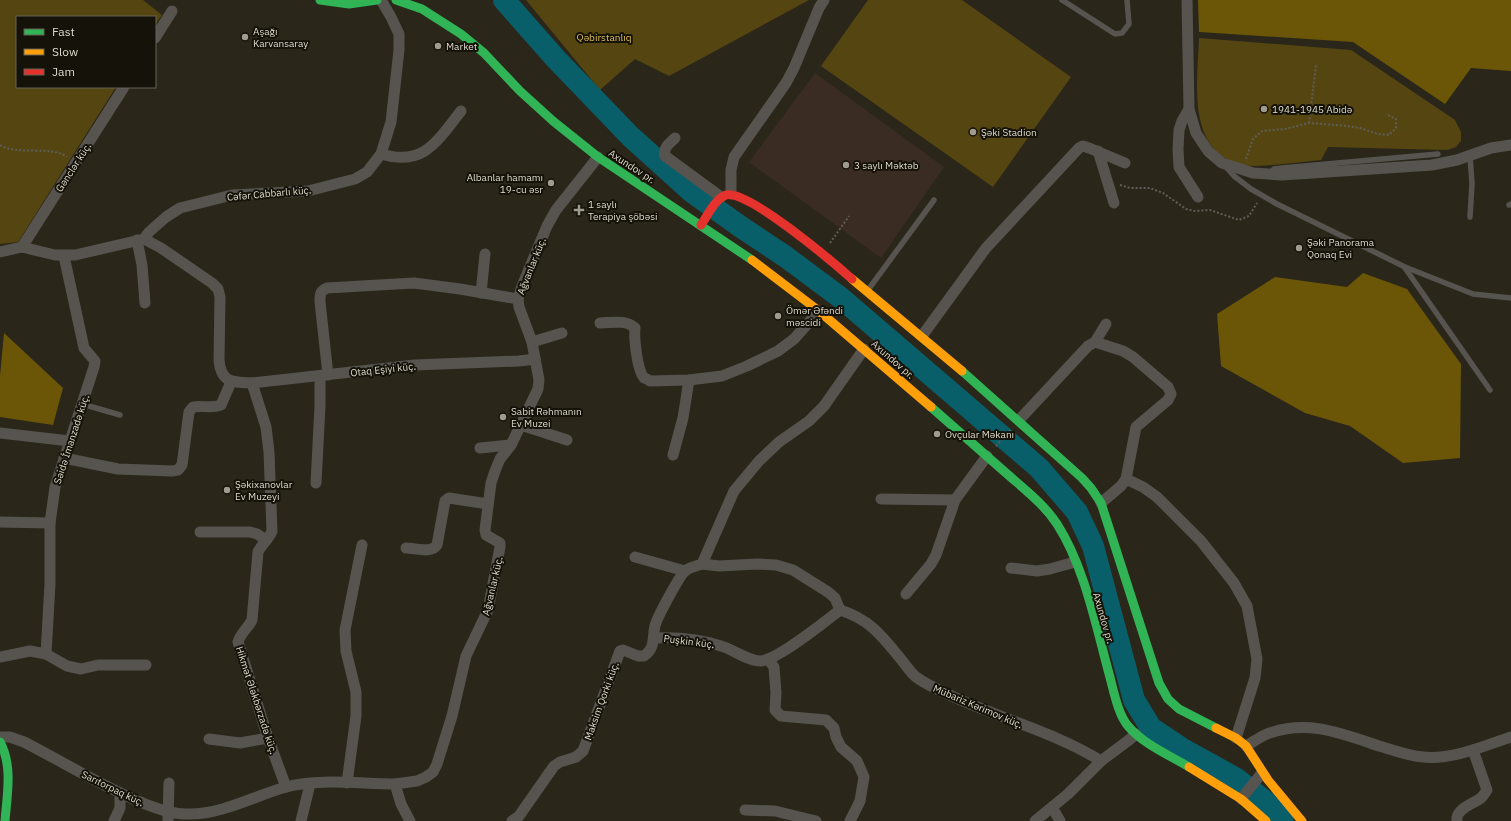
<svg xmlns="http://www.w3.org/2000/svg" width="1511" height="821" viewBox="0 0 1511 821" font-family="'IBM Plex Sans',sans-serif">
  <rect width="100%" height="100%" fill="#2a261a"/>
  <path fill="#3b2c23" d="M 815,73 L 944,167 L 881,258 L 749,162 Z"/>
  <g fill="#554611">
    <path d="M 0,0 L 143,0 L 162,15 L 155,25 L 155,17 L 17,17 L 17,87 L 116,87 L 18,242 L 0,244 Z"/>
    <path d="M 526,0 L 809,0 L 669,76 L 635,59 L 600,90 Z"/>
    <path d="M 868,0 L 962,0 L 1071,77 L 993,187 L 821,66 Z"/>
    <path d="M 1199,38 L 1351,50 L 1455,120 L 1461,132 L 1461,141 L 1456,147 L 1447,150 L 1328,147 L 1321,160 C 1298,162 1274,166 1251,166 C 1243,166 1232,162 1225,158 C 1188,135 1198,76 1199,38 Z"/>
  </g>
  <g fill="#6b5608">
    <path d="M 1198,0 L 1511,0 L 1511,71 L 1471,68 L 1445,104 L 1353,42 L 1199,32 Z"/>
    <path d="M 1363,273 L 1407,289 L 1461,364 L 1460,458 L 1403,463 L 1350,426 L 1305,413 L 1221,366 L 1217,314 L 1275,277 L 1347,287 Z"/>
    <path d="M 4,333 L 63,388 L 53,425 L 0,417 L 0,376 Z"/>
  </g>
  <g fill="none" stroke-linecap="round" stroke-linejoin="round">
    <path stroke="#085e69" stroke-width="22" d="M 504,0 L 556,59 L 630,136 L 692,192 L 741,227 L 786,257 L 841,298 L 1039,468 L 1077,512 L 1093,546 L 1134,700 L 1151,728 L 1181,748 L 1237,779 L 1266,802 L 1283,821"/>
    <g stroke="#605d58" stroke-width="2" stroke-dasharray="2 2" stroke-linecap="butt">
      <path d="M 1309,123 L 1316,65"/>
      <path d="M 0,145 C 18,156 51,145 67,157"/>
      <path d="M 1246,159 L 1253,139 L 1262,131 L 1285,129 L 1309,123 L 1347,126 L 1360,128 L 1378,134 L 1389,135 L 1396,128 L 1396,119 L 1386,114"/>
      <path d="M 1120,185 L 1130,188 L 1150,188 L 1163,193 L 1186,209 L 1195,211 L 1210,210 L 1239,220 L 1249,216 L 1257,203"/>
      <path d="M 830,243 L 849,216"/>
      <path d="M 996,446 L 1010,430"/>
    </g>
    <g stroke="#575450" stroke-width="5.5">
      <path d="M 1062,0 L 1115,34 L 1122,33 L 1129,24 L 1127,0"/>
      <path d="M 1225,166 L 1234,176 L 1251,189 L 1277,204 L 1405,267 L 1473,294 L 1511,298"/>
      <path d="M 1271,173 L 1274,169 L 1282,168 L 1438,154"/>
      <path d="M 1509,205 L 1511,204"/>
      <path d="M 1470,217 L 1472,184 L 1470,155"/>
      <path d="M 1405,268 L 1490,390"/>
      <path d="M 868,290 L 934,200"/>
      <path d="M 82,404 L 120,415"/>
    </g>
    <g stroke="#575450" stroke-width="11">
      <path d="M 1187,0 L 1189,109 L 1196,133 L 1208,151 L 1222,163 L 1253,173 L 1282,175 L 1432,165 L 1457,160 L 1491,148 L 1511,145"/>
      <path d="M 155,38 L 172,11"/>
      <path d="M 1189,109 L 1182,121 L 1179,130 L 1178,149 L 1179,167 L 1198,197"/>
      <path d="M 675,138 C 670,143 663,147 665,156 L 721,197"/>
      <path d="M 1098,151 L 1114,203"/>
      <path d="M 381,154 C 424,167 437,141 461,111"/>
      <path d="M 731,194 L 731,170 L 734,157 L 786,83 L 794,68 L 819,8 L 824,0"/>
      <path d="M 144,239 L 161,248 L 212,283 L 218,289 L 220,297 L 219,360 C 221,383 232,382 252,383 L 415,365 L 519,361 L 535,359"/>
      <path d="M 137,240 L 142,265 L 145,303"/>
      <path d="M 22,247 L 124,87"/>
      <path d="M 0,252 L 22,247 L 55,255 L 75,255 L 144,239 L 149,232 L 166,217 L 180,208 L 232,195 L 308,191 L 355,179 L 367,172 L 381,154 L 391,122 L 399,50 L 399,34 L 391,17 L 381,0"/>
      <path d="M 481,293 L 485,254"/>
      <path d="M 600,323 C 611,323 626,319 635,328 C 634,338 637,370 644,378 C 645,378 649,380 650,381 L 689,380 L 722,376 L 747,366 L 778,351 L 794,339 L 819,311"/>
      <path d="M 922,336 L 986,248 L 1079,148 L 1083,146 L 1089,148 L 1125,163"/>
      <path d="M 532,342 L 562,333"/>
      <path d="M 1095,342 L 1106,324"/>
      <path d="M 328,375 L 320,302 C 320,294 320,291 327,288 L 414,283 L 460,289 L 518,299"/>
      <path d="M 252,383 L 266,427 L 269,452 L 272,531 C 269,539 262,544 258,552 L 252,620 C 248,628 240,634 238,642 L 268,738 L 286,787"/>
      <path d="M 1019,420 L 1088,346 L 1095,342 L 1123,351 L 1133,357 L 1168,387 L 1171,394 L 1168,400 L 1136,427 L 1126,479 L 1121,486 L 1101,503"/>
      <path d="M 521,425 L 567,440"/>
      <path d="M 0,433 L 70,441"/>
      <path d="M 480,448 L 511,445"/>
      <path d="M 673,455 L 683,418 L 689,380"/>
      <path d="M 64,458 L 118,469 L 172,471 L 178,470 L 182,465 L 189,412 L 193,407 C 202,405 211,409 221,405 L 231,382"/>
      <path d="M 1126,479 L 1143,487 L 1157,497 L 1201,541 L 1234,583 L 1247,606 L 1257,659 L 1255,678 L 1236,738"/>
      <path d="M 316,483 L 320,406 L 320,376"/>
      <path d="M 881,499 L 955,500"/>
      <path d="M 0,522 L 50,523"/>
      <path d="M 200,532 L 250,532 L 257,534 L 266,540"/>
      <path d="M 406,548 C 415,548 431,554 437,545 L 445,501 L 449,498 L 488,504"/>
      <path d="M 635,557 L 685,571"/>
      <path d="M 702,564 L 719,566 L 757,564 L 776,565 L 793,570 L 828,592 L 835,598 L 840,610 C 869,619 881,635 900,658 C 905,664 910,672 916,677 C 928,686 942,691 956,698 C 1003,719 1058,734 1101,761"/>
      <path d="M 1011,568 L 1037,571 L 1050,569 L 1075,562"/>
      <path d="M 906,594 L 931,564 L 936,555 L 955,500 L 987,456"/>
      <path d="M 654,638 C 676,637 700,639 721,646 C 732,649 750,662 761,661 C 779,659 824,622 840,610"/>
      <path d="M 46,654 L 50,584 L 50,523 L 55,487 L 94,367 L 95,361 L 84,348 L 64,256"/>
      <path d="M 0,657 L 30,651 L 46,654 L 67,666 L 81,669 L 98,665 L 146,665"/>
      <path d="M 768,659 L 774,667 L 776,693 L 775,710 L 781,716 L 826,720 L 834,728 L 836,737 L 841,747 L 857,761 L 864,777 L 860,801 L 850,821"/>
      <path d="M 0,737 L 10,737 L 24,742 C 63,762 100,785 140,802 C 156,808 173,815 190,814 C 223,814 254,796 286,787 C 319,778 360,784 395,784 L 401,804 L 410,821"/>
      <path d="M 209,739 L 240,743 L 268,738"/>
      <path d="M 1246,746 C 1253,742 1260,737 1267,734 C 1307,719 1341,733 1379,746 C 1393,750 1408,756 1423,757 C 1453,760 1483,746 1511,737"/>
      <path d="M 347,783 L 356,716 L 356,692 L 346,651 L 345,630 L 362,545"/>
      <path d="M 395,784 L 417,781 L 426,777 L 433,772 L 437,764 L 452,716 L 466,656 L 488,610 L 500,547 L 500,543 L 486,535 L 485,530 L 491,483 L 495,471 L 500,459 L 511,445 L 538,389 L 539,380 L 532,342 L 519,307 L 518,299 L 522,286 L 547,226 L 556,210 L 598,157"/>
      <path d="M 1241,799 L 1262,773"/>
      <path d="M 1052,807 L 1060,821"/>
      <path d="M 745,810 L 775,811 L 816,821"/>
      <path d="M 114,821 L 120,808 L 120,794"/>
      <path d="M 168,821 L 169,783"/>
      <path d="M 301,821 L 310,784"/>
      <path d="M 512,821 L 519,816 L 554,766 L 560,762 L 576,757 L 583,751 L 620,651 L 623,650 L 638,656 L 644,656 C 656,648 652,637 655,626 C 656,619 680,575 685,571 C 688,568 697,566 702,564 L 734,491 L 759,461 L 779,442 L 809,421 L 824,406 L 864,349"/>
      <path d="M 1035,821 L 1068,794 L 1101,761 L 1129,740 L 1136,734"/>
      <path d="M 1457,821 C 1455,809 1473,804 1481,798 C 1484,795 1485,793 1487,790 L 1473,750"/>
    </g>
    <g stroke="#30b455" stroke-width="9">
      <path d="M 320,0 L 349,4 L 377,0"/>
      <path d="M 396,0 L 422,9 L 461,34 L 484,53 L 520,91 L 553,121 L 598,157 L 752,260"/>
      <path d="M 962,371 L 1082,478 L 1091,488 L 1101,503 L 1159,683 L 1168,699 L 1179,709 L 1216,728"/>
      <path d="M 931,407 C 956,429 981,451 1006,473 C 1024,489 1044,504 1057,524 C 1084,566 1095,622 1108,670 C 1113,687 1117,713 1128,726 C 1143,744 1169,755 1189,767"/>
      <path d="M 0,742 C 13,766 7,795 5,821"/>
    </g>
    <g stroke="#ff9f0a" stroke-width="9">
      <path d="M 752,260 L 819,311 L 931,407"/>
      <path d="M 852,279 L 962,371"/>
      <path d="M 1216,728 L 1236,738 L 1246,746 L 1268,780 L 1302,821"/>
      <path d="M 1189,767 L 1241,799 L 1266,821"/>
    </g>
    <path stroke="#e5322d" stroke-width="9" d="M 701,225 C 708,215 715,199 726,195 C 746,188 834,263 852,279"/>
  </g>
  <g fill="#9f9b8e" stroke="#151209" stroke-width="1.5">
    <circle cx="245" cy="37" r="4"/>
    <circle cx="438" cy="46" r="4"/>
    <circle cx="1264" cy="109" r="4"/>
    <circle cx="973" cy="132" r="4"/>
    <circle cx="846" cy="165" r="4"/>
    <circle cx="551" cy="183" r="4"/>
    <path d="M577 204h4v4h4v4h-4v4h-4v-4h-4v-4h4z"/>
    <circle cx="1299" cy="248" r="4"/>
    <circle cx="778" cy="316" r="4"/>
    <circle cx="503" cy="417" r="4"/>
    <circle cx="937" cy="434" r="4"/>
    <circle cx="227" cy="490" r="4"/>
  </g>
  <g text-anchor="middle" stroke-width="4" stroke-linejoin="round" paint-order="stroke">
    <g font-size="10" fill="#dedacd" stroke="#151209" text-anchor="start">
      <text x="253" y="35">Aşağı<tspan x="253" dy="12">Karvansaray</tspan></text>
      <text x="446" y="50">Market</text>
      <text x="1272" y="113">1941-1945 Abidə</text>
      <text x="981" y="136">Şəki Stadion</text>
      <text x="854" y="169">3 saylı Məktəb</text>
      <text x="543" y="181" text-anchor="end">Albanlar hamamı<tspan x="543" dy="12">19-cu əsr</tspan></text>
      <text x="588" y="208">1 saylı<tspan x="588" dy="12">Terapiya şöbəsi</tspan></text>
      <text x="1307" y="246">Şəki Panorama<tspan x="1307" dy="12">Qonaq Evi</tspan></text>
      <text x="786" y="314">Ömər Əfəndi<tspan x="786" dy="12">məscidi</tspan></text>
      <text x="511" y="415">Sabit Rəhmanın<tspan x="511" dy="12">Ev Muzei</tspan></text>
      <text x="945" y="438">Ovçular Məkanı</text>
      <text x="235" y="488">Şəkixanovlar<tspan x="235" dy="12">Ev Muzeyi</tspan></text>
    </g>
    <g font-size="10" fill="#debe55" stroke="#151209">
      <text x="604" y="41">Qəbirstanlıq</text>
    </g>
    <g font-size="10" fill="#dedacd" stroke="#151209">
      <text transform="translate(632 166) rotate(33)" y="4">Axundov pr.</text>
      <text transform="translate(73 167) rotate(-57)" y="4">Gənclər küç.</text>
      <text transform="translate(269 193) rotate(-5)" y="4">Cəfər Cabbarlı küç.</text>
      <text transform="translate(531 266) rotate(-68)" y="4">Ağvanlar küç.</text>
      <text transform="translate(893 359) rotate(41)" y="4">Axundov pr.</text>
      <text transform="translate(383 369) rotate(-6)" y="4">Otaq Eşiyi küç.</text>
      <text transform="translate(71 439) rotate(-72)" y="4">Səidə İmanzadə küç.</text>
      <text transform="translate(492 586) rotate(-77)" y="4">Ağvanlar küç.</text>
      <text transform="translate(1104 618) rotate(74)" y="4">Axundov pr.</text>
      <text transform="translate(689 641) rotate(7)" y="4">Puşkin küç.</text>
      <text transform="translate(257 700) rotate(72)" y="4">Hikmət Ələkbərzadə küç.</text>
      <text transform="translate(601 701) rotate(-70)" y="4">Maksim Qorki küç.</text>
      <text transform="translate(978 706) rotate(23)" y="4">Mübariz Kərimov küç.</text>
      <text transform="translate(113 788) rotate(26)" y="4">Sarıtorpaq küç.</text>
    </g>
  </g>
  <rect x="16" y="16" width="140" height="72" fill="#151209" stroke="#656257"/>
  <rect x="24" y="29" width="20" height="6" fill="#30b455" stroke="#656257"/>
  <text x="52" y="36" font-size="12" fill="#dedacd">Fast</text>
  <rect x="24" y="49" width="20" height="6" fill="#ff9f0a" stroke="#656257"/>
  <text x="52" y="56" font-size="12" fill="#dedacd">Slow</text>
  <rect x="24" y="69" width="20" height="6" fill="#e5322d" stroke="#656257"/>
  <text x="52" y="76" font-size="12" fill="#dedacd">Jam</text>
</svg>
